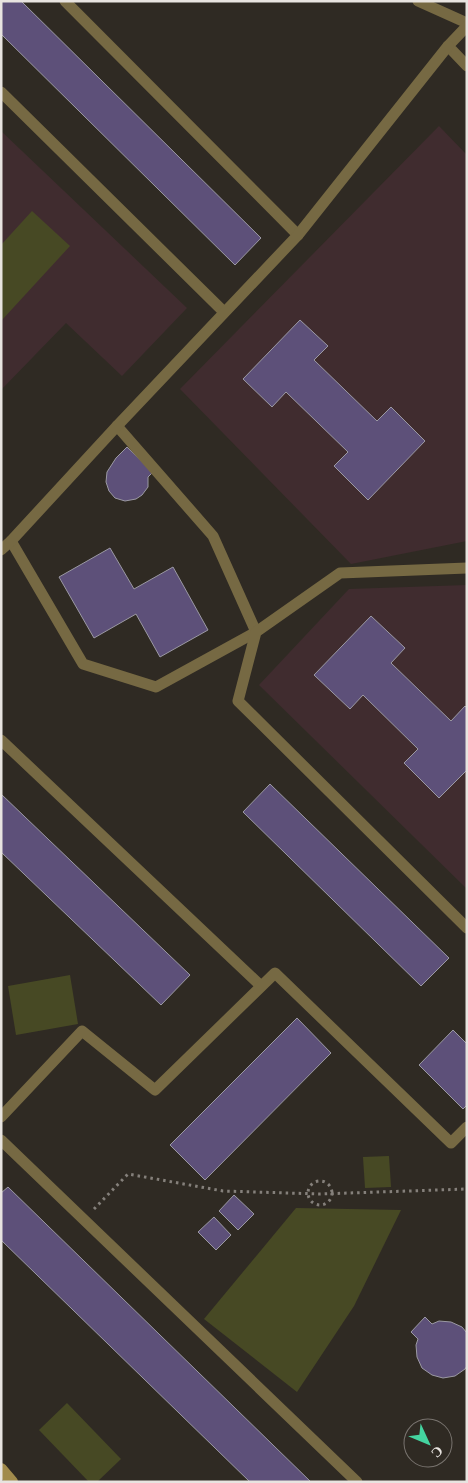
<svg xmlns="http://www.w3.org/2000/svg" width="468" height="1483" viewBox="0 0 468 1483" font-family="Georgia,serif">
  <rect width="100%" height="100%" fill="#2f2a23"/>
  <g fill="#402c2f">
    <path d="M 439,126 L 467,155 L 467,541 L 351,564 L 180,389 Z"/>
    <path d="M 1,131 L 187,308 L 122,376 L 66,323 L 1,390 Z"/>
    <path d="M 467,585 L 467,889 L 259,685 L 349,589 Z"/>
  </g>
  <g fill="#474924">
    <path d="M 32,211 L 70,246 L 2,320 L 1,245 Z"/>
    <path d="M 70,975 L 78,1024 L 16,1035 L 8,986 Z"/>
    <path d="M 389,1156 L 391,1187 L 365,1188 L 363,1157 Z"/>
    <path d="M 296,1208 L 401,1210 L 354,1306 L 297,1392 L 204,1319 Z"/>
    <path d="M 67,1403 L 121,1459 L 97,1482 L 89,1482 L 39,1430 Z"/>
  </g>
  <g fill="#5d5079" stroke="#9b99a3">
    <path d="M 1,1 L 21,1 L 261,238 L 235,265 L 1,34 Z"/>
    <path d="M 300,320 L 328,346 L 314,360 L 377,421 L 391,407 L 425,441 L 368,500 L 334,466 L 348,452 L 286,392 L 272,407 L 243,379 Z"/>
    <path d="M 127,447 L 153,472 L 148,477 L 148,487 L 142,495 L 136,499 L 125,501 L 115,498 L 109,491 L 106,482 L 107,472 L 116,458 Z"/>
    <path d="M 110,548 L 134,589 L 173,567 L 208,630 L 160,657 L 136,614 L 94,638 L 59,577 Z"/>
    <path d="M 371,616 L 405,648 L 391,663 L 451,721 L 465,706 L 467,708 L 467,770 L 439,798 L 404,763 L 418,749 L 363,695 L 350,709 L 314,675 Z"/>
    <path d="M 270,784 L 449,958 L 421,986 L 243,812 Z"/>
    <path d="M 1,794 L 190,975 L 161,1005 L 1,852 Z"/>
    <path d="M 297,1018 L 331,1053 L 205,1180 L 170,1145 Z"/>
    <path d="M 453,1030 L 467,1044 L 467,1105 L 463,1109 L 419,1065 Z"/>
    <path d="M 8,1187 L 311,1482 L 250,1482 L 1,1240 L 1,1193 Z"/>
    <path d="M 234,1195 L 254,1214 L 238,1230 L 219,1211 Z"/>
    <path d="M 214,1217 L 231,1235 L 216,1250 L 198,1232 Z"/>
    <path d="M 425,1317 L 432,1324 L 439,1321 L 451,1322 L 462,1327 L 467,1333 L 467,1366 L 465,1369 L 455,1376 L 443,1378 L 432,1375 L 422,1368 L 417,1357 L 416,1345 L 418,1339 L 411,1332 Z"/>
  </g>
  <g fill="none" stroke-linecap="round" stroke-linejoin="round">
    <g stroke="#85807b" stroke-width="3" stroke-dasharray="2.5 4" stroke-linecap="butt">
      <circle cx="320" cy="1193" r="12"/>
      <path d="M 94,1209 L 128,1174 L 223,1191 L 320,1194 L 467,1189"/>
    </g>
    <g stroke="#766943" stroke-width="11">
      <path d="M 65,1 L 298,235"/>
      <path d="M 418,1 L 467,23"/>
      <path d="M 467,26 L 448,46 L 467,66"/>
      <path d="M 1,92 L 224,312"/>
      <path d="M 11,541 L 83,664 L 156,687 L 256,632 L 213,536 L 117,426"/>
      <path d="M 1,550 L 11,541 L 117,426 L 298,235 L 448,46"/>
      <path d="M 467,568 L 340,573 L 256,632 L 238,701 L 467,928"/>
      <path d="M 1,740 L 261,986"/>
      <path d="M 1,1117 L 82,1031 L 155,1090 L 275,973 L 451,1143 L 467,1127"/>
      <path d="M 1,1140 L 357,1482"/>
    </g>
    <path stroke="#a18b4c" stroke-width="12" d="M 1,1469 L 12,1482"/>
  </g>
  <rect width="468" height="1483" fill="none" stroke="#e8e4e0" stroke-width="5"/>
  <g transform="translate(428 1443) rotate(134)"><circle r="24" fill="#2f2a23" stroke="#79746f"/>
  <path d="M0-4L9 19L0 12L-9 19Z" fill="#44d4a0"/>
  <text y="-8" font-size="14" font-weight="bold" text-anchor="middle" fill="#e8e4e0">С</text>
  </g>
</svg>
